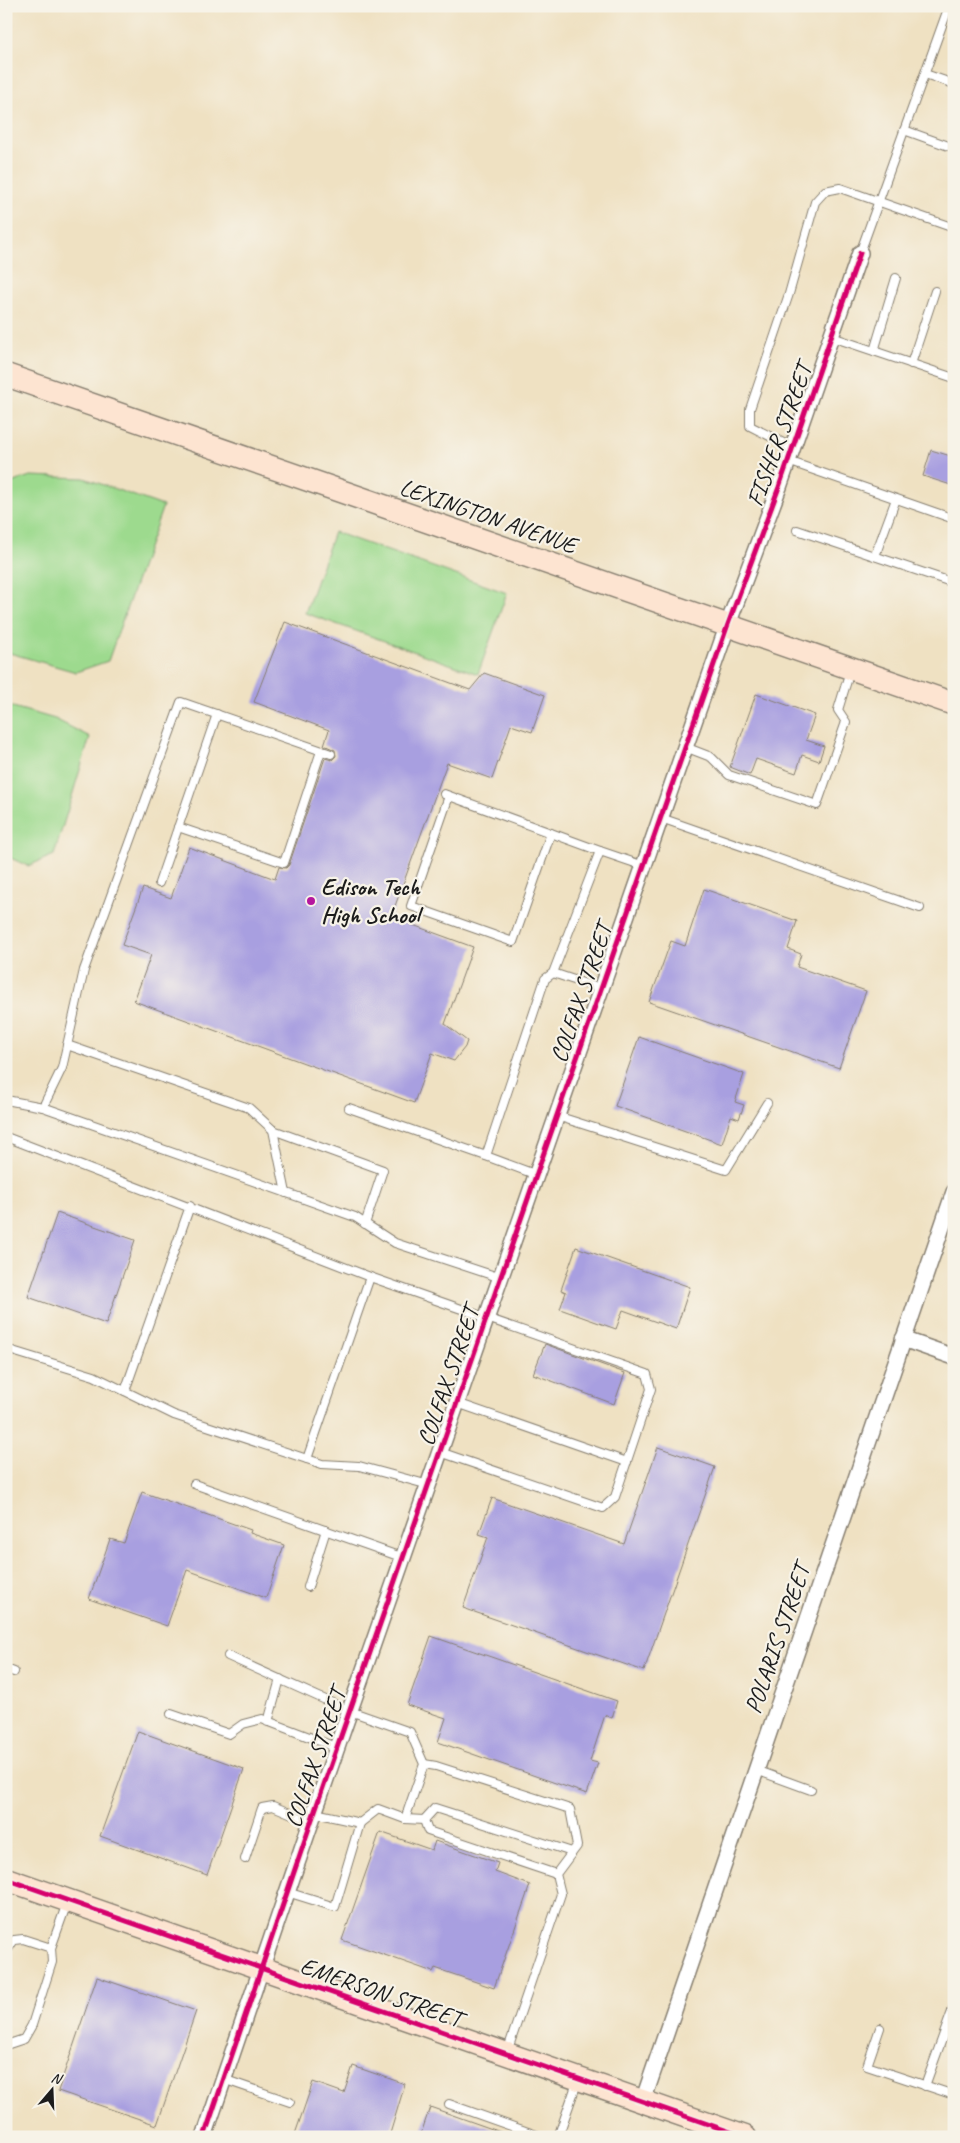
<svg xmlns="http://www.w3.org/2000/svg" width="960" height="2143" viewBox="0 0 960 2143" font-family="Caveat,sans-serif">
  <rect width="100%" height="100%" fill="#f7f3e8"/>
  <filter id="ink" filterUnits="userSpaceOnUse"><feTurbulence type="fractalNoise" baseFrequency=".02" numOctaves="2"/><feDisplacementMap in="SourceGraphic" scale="10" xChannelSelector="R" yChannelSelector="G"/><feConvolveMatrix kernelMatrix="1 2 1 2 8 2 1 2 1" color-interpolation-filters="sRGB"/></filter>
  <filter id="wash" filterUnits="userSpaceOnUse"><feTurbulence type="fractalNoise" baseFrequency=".0096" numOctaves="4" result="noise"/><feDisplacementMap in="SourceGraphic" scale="20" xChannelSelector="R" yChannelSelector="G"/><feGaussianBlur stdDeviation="1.12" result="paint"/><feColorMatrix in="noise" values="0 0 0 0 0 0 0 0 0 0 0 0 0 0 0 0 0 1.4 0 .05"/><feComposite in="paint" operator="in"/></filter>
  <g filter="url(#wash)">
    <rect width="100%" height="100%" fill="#efe1c2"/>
    <g fill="#9dda8e" stroke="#5c7b55">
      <path d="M 30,476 L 84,478 L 163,506 L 108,661 L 76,672 L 6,652 L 6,485 Z"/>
      <path d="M 334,532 L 507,593 L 478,674 L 305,613 Z"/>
      <path d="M 6,705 L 55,719 L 90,737 L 54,855 L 28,866 L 6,856 Z"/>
    </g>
    <g id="blocks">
      <g fill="#a89fe0">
        <path d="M 931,450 L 954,457 L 954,486 L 923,476 Z"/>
        <path d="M 285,622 L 470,690 L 484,673 L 545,695 L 532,732 L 511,725 L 492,779 L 447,763 L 391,917 L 473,947 L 445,1024 L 467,1041 L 465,1047 L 454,1061 L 432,1053 L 414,1103 L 134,1001 L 151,955 L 122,945 L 143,888 L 171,898 L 189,847 L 275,879 L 279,867 L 286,868 L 289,865 L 325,758 L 332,760 L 336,756 L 335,750 L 324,745 L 329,730 L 254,702 Z"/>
        <path d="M 756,694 L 815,715 L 806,740 L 824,746 L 819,761 L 802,755 L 796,773 L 756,759 L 750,775 L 730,767 Z"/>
        <path d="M 704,889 L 797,921 L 788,949 L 801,954 L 797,967 L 866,991 L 839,1068 L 649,1002 L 671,941 L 685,946 Z"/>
        <path d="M 639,1037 L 744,1074 L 735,1102 L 744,1105 L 739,1119 L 731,1116 L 722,1144 L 615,1106 Z"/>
        <path d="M 57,1213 L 135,1240 L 106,1324 L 28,1297 Z"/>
        <path d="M 576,1247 L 690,1287 L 676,1329 L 623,1310 L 616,1329 L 560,1309 L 566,1292 L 561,1290 Z"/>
        <path d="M 545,1344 L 625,1373 L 614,1404 L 533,1374 Z"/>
        <path d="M 658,1447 L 715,1467 L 644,1671 L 463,1608 L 488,1537 L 479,1534 L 492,1498 L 624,1544 Z"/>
        <path d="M 142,1492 L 251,1530 L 250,1533 L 284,1545 L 266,1598 L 187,1570 L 167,1626 L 89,1599 L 110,1539 L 124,1543 Z"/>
        <path d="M 431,1636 L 617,1701 L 612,1718 L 605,1715 L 590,1761 L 598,1763 L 587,1794 L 438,1742 L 446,1718 L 407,1705 Z"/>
        <path d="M 138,1731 L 244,1769 L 207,1875 L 100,1836 Z"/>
        <path d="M 380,1832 L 432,1850 L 435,1841 L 498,1863 L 495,1872 L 530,1885 L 494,1988 L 435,1968 L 433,1972 L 342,1940 Z"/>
        <path d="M 97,1977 L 196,2011 L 157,2125 L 58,2091 Z"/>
        <path d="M 353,2066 L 405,2084 L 389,2137 L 294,2137 L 313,2082 L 344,2093 Z"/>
        <path d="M 430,2107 L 509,2135 L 509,2137 L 420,2137 Z"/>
      </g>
    </g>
  </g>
  <g filter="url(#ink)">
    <use href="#blocks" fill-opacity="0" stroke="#867e6f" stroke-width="1"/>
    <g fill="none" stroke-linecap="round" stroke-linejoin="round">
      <g stroke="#867e6f" stroke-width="10">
        <g id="lane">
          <path d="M 925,74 L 954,84"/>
          <path d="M 904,130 L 954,148"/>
          <path d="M 860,253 L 949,6"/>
          <path d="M 832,337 L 954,378"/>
          <path d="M 874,351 L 896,278"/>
          <path d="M 911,364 L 935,291"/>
          <path d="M 793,448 L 750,426 L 750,409 L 789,294 L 815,202 L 825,191 L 840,188 L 954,228"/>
          <path d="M 788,461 L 954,519"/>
          <path d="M 797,530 L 954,583"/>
          <path d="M 875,556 L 896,499"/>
          <path d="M 685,747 L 711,757 L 729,775 L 817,805 L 846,722 L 838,710 L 850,671"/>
          <path d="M 444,794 L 600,851"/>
          <path d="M 449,796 L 411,906 L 513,942 L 551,833"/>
          <path d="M 661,818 L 920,908"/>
          <path d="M 178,827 L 284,863 L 321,751"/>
          <path d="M 159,883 L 217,714"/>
          <path d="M 553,973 L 601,989"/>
          <path d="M 67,1045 L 249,1108 L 273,1130"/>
          <path d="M 6,1100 L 43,1107 L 355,1217 L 395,1243 L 501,1278"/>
          <path d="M 43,1107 L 62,1068 L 84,970 L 181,702 L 331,754"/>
          <path d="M 349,1108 L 486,1156"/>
          <path d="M 557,1116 L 726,1170 L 767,1103"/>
          <path d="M 6,1137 L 370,1277 L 647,1374 L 651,1389 L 615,1497 L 603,1508 L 440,1452"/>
          <path d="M 537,1175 L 486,1156 L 545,979 L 553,973 L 600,851 L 644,866"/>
          <path d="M 286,1193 L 273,1130 L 383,1170 L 365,1224"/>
          <path d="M 6,1349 L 94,1376 L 174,1415 L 322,1464 L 359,1466 L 429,1485"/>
          <path d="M 125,1391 L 190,1206"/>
          <path d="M 457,1403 L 627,1462"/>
          <path d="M 307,1459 L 370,1277"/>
          <path d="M 194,1484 L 404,1558"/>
          <path d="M 308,1587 L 326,1530"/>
          <path d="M 228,1656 L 350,1711 L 410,1732 L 424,1764 L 405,1819"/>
          <path d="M 6,1669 L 14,1672"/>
          <path d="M 171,1714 L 229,1734 L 243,1724 L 262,1719 L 338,1748"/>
          <path d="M 268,1722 L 280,1679"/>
          <path d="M 424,1764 L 436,1766 L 570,1809 L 577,1846 L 556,1874 L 561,1894 L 507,2052"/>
          <path d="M 756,1770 L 811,1790"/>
          <path d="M 315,1813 L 360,1823 L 378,1809 L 405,1819 L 424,1820 L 435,1808 L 572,1852"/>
          <path d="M 424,1820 L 428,1831 L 556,1874"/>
          <path d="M 245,1859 L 262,1808 L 273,1806 L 311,1822"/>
          <path d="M 287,1892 L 335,1907 L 360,1823"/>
          <path d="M 6,1952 L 14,1940 L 23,1939 L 51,1948"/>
          <path d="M 880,2028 L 867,2066 L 954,2095"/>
          <path d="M 6,2045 L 24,2039 L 32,2025 L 52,1962 L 51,1948 L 67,1903"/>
          <path d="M 223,2079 L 290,2102"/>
          <path d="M 925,2086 L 954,2006"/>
          <path d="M 449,2104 L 542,2137"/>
          <path d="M 558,2137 L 578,2080"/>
        </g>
      </g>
      <g stroke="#867e6f" stroke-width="18">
        <g id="street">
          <path d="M 903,1339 L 954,1357"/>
          <path d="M 643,2101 L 954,1192"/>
          <path d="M 204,2137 L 311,1822 L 727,627 L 779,487 L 860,253"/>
        </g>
      </g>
      <g stroke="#867e6f" stroke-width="25">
        <g id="secondary">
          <path d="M 6,375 L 954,704"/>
          <path d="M 6,1879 L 745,2137"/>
        </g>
      </g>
      <use href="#lane" stroke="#fff" stroke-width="8"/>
      <use href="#street" stroke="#fff" stroke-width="15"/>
      <use href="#secondary" stroke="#fde4d1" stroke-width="22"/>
      <g stroke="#f7f3e8" stroke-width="8">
        <g id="cycleway">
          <path d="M 6,1879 L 745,2137"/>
          <path d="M 204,2137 L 311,1822 L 727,627 L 779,487 L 860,253"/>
        </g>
      </g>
      <use href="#cycleway" stroke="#d6006c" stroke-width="5"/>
    </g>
  </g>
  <circle fill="#b5179e" stroke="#f7f3e8" stroke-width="2" cx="311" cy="901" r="5"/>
  <g text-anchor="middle" stroke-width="4.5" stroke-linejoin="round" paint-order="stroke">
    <g font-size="24" fill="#1c1c1c" stroke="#f7f3e8">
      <text transform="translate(779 435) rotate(-70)" y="8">FISHER STREET</text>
      <text transform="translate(488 516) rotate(19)" y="8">LEXINGTON AVENUE</text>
      <text transform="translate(581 993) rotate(-71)" y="8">COLFAX STREET</text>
      <text transform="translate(448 1376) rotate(-71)" y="8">COLFAX STREET</text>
      <text transform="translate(777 1639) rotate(-71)" y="8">POLARIS STREET</text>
      <text transform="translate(315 1758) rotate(-71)" y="8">COLFAX STREET</text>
      <text transform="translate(381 1992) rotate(19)" y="8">EMERSON STREET</text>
    </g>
    <g font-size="24" font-weight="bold" fill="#1c1c1c" stroke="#f7f3e8" text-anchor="start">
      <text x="321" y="895">Edison Tech<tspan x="321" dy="28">High School</tspan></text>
    </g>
  </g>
  <rect width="960" height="2143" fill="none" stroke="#f7f3e8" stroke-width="25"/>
  <g transform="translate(52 2090) rotate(19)" stroke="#f7f3e8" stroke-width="4" paint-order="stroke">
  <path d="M0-4L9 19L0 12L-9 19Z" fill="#1c1c1c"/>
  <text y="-8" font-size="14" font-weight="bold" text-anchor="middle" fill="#1c1c1c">N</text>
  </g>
</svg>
